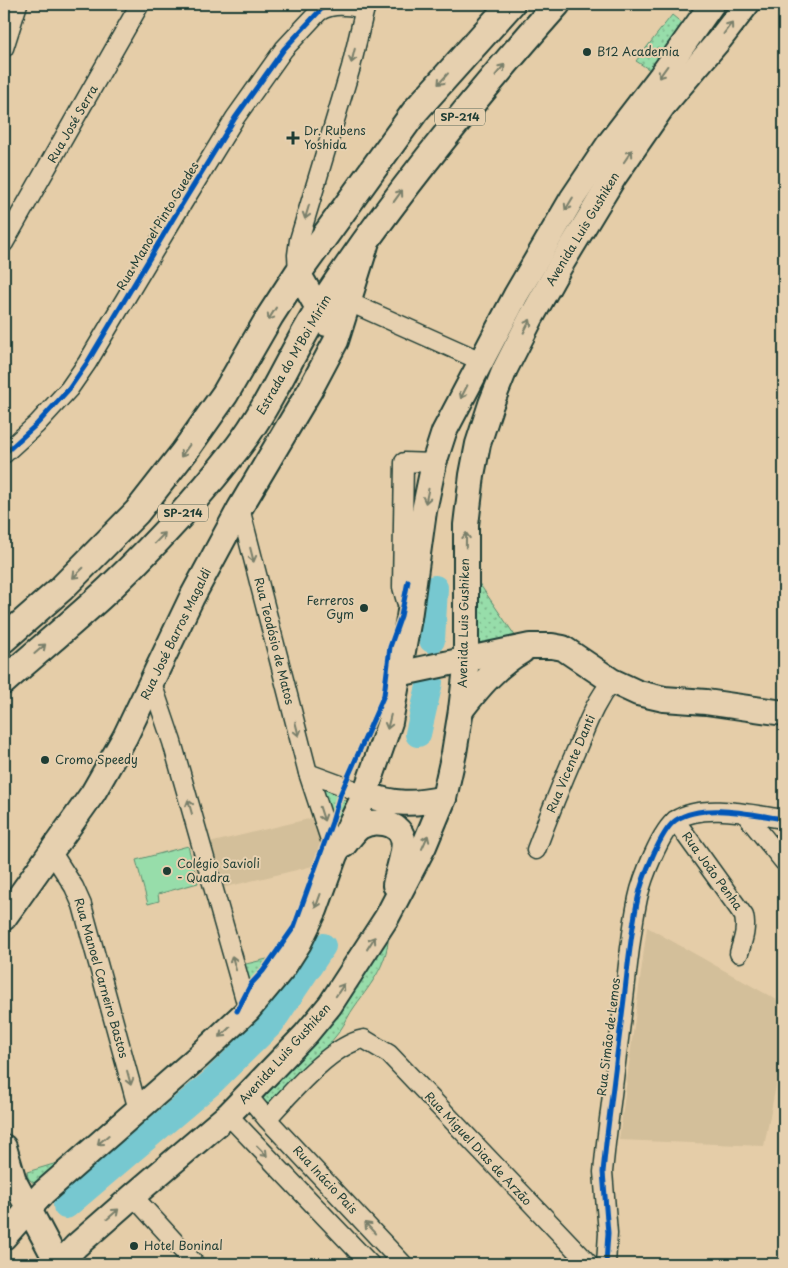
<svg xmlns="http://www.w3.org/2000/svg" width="788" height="1268" viewBox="0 0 788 1268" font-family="'Playpen Sans',sans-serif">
  <defs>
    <pattern id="grass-dots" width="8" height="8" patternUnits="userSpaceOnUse" patternTransform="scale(1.25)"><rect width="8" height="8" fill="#97ddaa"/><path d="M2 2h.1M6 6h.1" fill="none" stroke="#7bb48b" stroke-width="1.8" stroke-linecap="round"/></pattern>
  </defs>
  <rect width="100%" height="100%" fill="#e5cda8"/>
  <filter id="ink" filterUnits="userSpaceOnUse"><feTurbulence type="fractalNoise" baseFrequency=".02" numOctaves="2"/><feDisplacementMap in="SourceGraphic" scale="10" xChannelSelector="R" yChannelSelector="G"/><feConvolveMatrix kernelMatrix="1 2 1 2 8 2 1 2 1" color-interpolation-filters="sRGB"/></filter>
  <g filter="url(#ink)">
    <g fill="#d3bf9a">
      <path d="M 317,817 L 322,832 L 322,852 L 317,865 L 222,888 L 209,843 Z"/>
      <path d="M 647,927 L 784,1004 L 784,1045 L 764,1146 L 619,1140 Z"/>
    </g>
    <g fill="url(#grass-dots)" stroke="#5b8d6f">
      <path d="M 672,15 L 683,24 L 650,70 L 636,61 Z"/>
      <path d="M 472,573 L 518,640 L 479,646 L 473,645 Z"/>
      <path d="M 321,787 L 346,801 L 334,829 Z"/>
      <path d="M 389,931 C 388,964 373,981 355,1006 C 349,1014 345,1024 339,1032 C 318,1060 289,1084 264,1108 L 260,1102 L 294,1062 Z"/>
      <path d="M 267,959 L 258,976 L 252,980 L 245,977 L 242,965 Z"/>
      <path d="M 67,1160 L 38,1187 L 28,1178 L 27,1172 Z"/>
    </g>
    <path fill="#97ddaa" stroke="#5b8d6f" d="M 188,846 L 198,883 L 158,894 L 159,901 L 148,904 L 136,860 Z"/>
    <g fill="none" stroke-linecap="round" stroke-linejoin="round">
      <g stroke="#77c8d0" stroke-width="26">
        <path d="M 432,640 L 435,588"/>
        <path d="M 418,734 L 430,682"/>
        <path d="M 66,1206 L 211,1083 L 271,1024 L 323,946"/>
      </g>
      <g stroke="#1f3d34" stroke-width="21">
        <g id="street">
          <path d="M 320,11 C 335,3 348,6 365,9"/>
          <path d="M 4,48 L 18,4"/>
          <path d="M 4,243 L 140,4"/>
          <path d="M 298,273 L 297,255 L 299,240 L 351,67 L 366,4"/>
          <path d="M 349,302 L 472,357 L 480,364"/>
          <path d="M 4,454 L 37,424 L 69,389 L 87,363 L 176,214 L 235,118 L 284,49 L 326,4"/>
          <path d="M 240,508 L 308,773 L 335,855"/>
          <path d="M 406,601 L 402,587 L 404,462 L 434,463"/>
          <path d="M 152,683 L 172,742 L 248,1010"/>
          <path d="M 308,773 L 365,794"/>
          <path d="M 746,815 L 784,862"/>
          <path d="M 675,820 L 744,916 C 747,929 743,940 739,953"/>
          <path d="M 536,850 C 549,815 563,780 578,746 C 588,722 595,702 612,681"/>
          <path d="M 51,851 L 74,887 L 82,905 L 138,1110"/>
          <path d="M 248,1096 L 267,1119 L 403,1264"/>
          <path d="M 228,1115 L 370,1264"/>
          <path d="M 267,1119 C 290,1094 331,1045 364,1039 L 389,1054 L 589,1264"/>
          <path d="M 133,1196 L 195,1264"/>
          <path d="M 606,1264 L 608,1233 L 603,1172 L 606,1143 C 612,1095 618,1047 624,999 C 628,966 631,931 638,898 C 642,879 661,830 676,820 C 703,802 754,815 784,819"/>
        </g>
      </g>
      <g stroke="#1f3d34" stroke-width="28">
        <g id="secondary">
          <path d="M 298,273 L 327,324"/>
          <path d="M 398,674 L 511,650 L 530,646 L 552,646 L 563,648 L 612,681 L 638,693 L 664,699 L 706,702 L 784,713"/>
          <path d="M 461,710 C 479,687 496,666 522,651"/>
          <path d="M 365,794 C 393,805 415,805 444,798"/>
          <path d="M 344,845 C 349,839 354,831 360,827 C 373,819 399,821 403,839 C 406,850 397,873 395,885"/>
          <path d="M 4,918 L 93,793 L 125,737 L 192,597 L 240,508 L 310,390 L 336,341 L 366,245"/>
          <path d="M 4,1147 L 14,1181 L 58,1264"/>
          <path d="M 4,1237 L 43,1193 L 198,1057 L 248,1010 L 283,968 L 299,943 L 315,910 L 335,855 L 365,794 L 390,722 L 409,618 L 424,511 L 434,463 L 444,432 L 516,295 L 572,199 L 611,141 L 661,76 L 712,4"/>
          <path d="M 59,1264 L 76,1246 L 133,1196 L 228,1115 L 306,1034 L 330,1005 L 387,917 L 424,846 L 444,798 L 454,753 L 461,710 L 466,668 L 466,525 L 472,475 L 478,444 L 491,404 L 505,369 L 531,318 L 560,266 L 614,177 L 663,106 L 720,39 L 747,4"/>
        </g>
      </g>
      <g stroke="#1f3d34" stroke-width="30">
        <g id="primary">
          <path d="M 4,639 L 61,589 L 137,512 L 184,452 L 225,394 L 270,316 L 298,273 L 416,110 L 511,4"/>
          <path d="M 4,681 C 39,650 76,620 110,588 C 156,544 199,497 238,447 C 271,404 291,352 321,306 C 391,199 472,100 557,4"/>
        </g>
      </g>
      <use href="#street" stroke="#e6d0af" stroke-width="18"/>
      <use href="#secondary" stroke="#e6d0af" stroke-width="24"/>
      <use href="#primary" stroke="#e6d0af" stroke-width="26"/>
      <g stroke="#e6d0af" stroke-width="8">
        <g id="cycleway">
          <path d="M 4,454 L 37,424 L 69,389 L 87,363 L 176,214 L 235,118 L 284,49 L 326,4"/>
          <path d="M 237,1011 L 251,984 L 263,971 L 294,927 L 332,822 L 340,795 L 384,695 L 390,647 L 401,616 L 408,581"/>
          <path d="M 606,1264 L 608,1233 L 603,1172 L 606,1143 C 612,1095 618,1047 624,999 C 628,966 631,931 638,898 C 642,879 661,830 676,820 C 703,802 754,815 784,819"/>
        </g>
      </g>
      <use href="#cycleway" stroke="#0057b8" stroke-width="5"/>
    </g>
    <defs><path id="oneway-shaft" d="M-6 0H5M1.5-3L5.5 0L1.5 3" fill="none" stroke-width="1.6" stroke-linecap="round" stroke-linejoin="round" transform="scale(1.25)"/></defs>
    <g stroke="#797f6b">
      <use href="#oneway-shaft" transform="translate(728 28) rotate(-53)"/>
      <use href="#oneway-shaft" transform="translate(353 56) rotate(104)"/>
      <use href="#oneway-shaft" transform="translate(500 70) rotate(-50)"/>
      <use href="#oneway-shaft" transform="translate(663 72) rotate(126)"/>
      <use href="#oneway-shaft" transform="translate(443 79) rotate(132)"/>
      <use href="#oneway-shaft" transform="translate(628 156) rotate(-56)"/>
      <use href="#oneway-shaft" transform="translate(398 196) rotate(-54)"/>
      <use href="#oneway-shaft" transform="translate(569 204) rotate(121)"/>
      <use href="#oneway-shaft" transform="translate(307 212) rotate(107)"/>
      <use href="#oneway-shaft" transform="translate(272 314) rotate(122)"/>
      <use href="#oneway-shaft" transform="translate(527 326) rotate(-63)"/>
      <use href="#oneway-shaft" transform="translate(464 392) rotate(117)"/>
      <use href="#oneway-shaft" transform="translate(185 451) rotate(126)"/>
      <use href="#oneway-shaft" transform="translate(427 496) rotate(102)"/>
      <use href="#oneway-shaft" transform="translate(160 538) rotate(-46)"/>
      <use href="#oneway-shaft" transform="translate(466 540) rotate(-89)"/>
      <use href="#oneway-shaft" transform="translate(252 555) rotate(76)"/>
      <use href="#oneway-shaft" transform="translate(78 573) rotate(136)"/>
      <use href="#oneway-shaft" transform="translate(40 649) rotate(-41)"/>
      <use href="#oneway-shaft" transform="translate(389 722) rotate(104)"/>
      <use href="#oneway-shaft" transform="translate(297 729) rotate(76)"/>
      <use href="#oneway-shaft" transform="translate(190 807) rotate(-106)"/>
      <use href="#oneway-shaft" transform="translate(322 814) rotate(72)"/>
      <use href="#oneway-shaft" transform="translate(425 842) rotate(-66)"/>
      <use href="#oneway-shaft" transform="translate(318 901) rotate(110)"/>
      <use href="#oneway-shaft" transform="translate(371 943) rotate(-58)"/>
      <use href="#oneway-shaft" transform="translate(234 963) rotate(-106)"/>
      <use href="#oneway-shaft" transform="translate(340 990) rotate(-56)"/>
      <use href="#oneway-shaft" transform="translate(225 1032) rotate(136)"/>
      <use href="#oneway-shaft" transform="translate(129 1078) rotate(75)"/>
      <use href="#oneway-shaft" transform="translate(103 1140) rotate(139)"/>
      <use href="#oneway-shaft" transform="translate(262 1151) rotate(46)"/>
      <use href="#oneway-shaft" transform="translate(113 1214) rotate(-41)"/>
      <use href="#oneway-shaft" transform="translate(370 1228) rotate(-133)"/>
    </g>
  </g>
  <g fill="#1f3d34" stroke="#e6d0af" stroke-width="2">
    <circle cx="587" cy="52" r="5"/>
    <path d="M290.5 130.5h5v5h5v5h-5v5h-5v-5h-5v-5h5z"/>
    <circle cx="364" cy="608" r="5"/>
    <circle cx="45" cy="760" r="5"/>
    <circle cx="167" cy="871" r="5"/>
    <circle cx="134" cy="1246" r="5"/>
  </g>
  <g text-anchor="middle" stroke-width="4" stroke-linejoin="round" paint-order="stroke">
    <g fill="#e6d0af" stroke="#5b6959" stroke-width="1">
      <rect x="435" y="108.5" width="50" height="17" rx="4"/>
      <rect x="158" y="504.5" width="50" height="17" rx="4"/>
    </g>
    <g font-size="11" font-weight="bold" fill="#1f3d34">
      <text x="460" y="121">SP-214</text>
      <text x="183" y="517">SP-214</text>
    </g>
    <g font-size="12" fill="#1f3d34" stroke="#e6d0af" text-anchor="start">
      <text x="597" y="56">B12 Academia</text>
      <text x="304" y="135">Dr. Rubens<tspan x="304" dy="14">Yoshida</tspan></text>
      <text x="354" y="605" text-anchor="end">Ferreros<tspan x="354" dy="14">Gym</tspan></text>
      <text x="55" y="764">Cromo Speedy</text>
      <text x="177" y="868">Colégio Savioli<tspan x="177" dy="14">- Quadra</tspan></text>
      <text x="144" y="1250">Hotel Boninal</text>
    </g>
    <g font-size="12" fill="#1f3d34" stroke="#e6d0af">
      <text transform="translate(73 124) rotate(-60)" y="4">Rua José Serra</text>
      <text transform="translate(158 226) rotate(-59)" y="4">Rua Manoel Pinto Guedes</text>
      <text transform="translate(583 229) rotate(-59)" y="4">Avenida Luis Gushiken</text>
      <text transform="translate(294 355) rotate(-60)" y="4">Estrada do M'Boi Mirim</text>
      <text transform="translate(464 623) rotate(-89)" y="4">Avenida Luis Gushiken</text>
      <text transform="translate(176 634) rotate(-64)" y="4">Rua José Barros Magaldi</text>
      <text transform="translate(274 641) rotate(76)" y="4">Rua Teodósio de Matos</text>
      <text transform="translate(571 764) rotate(-67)" y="4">Rua Vicente Danti</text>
      <text transform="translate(712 871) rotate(54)" y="4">Rua João Penha</text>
      <text transform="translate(101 978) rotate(74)" y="4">Rua Manoel Carneiro Bastos</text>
      <text transform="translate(609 1037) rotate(-83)" y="4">Rua Simão de Lemos</text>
      <text transform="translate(285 1054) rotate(-48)" y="4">Avenida Luis Gushiken</text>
      <text transform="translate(478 1149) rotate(47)" y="4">Rua Miguel Dias de Arzão</text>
      <text transform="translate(325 1180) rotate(47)" y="4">Rua Inácio Pais</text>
    </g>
  </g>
  <rect width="788" height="1268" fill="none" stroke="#e6d0af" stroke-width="20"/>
  <rect x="10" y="10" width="768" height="1248" fill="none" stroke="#1f3d34" stroke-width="2" filter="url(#ink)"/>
</svg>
